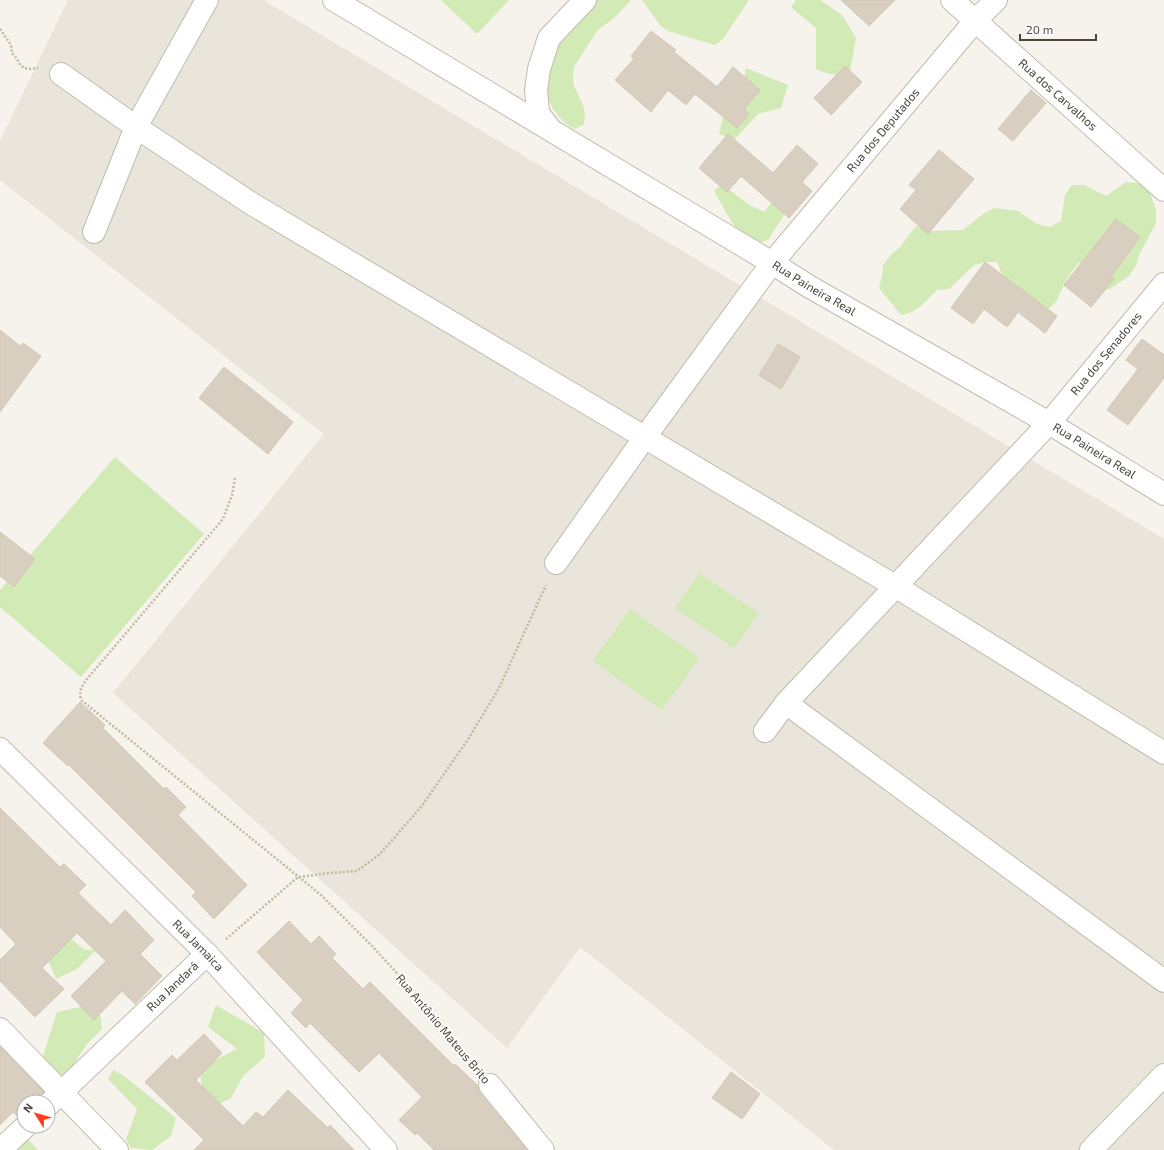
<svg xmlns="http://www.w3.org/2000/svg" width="1164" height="1150" viewBox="0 0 1164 1150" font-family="'Exo 2',sans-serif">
  <rect width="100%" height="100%" fill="#f6f3ec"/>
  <path fill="#eae5da" d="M 68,0 L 263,0 L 1164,539 L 1164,1150 L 834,1150 L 580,947 L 507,1048 L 113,693 L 324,434 L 0,180 L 0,141 Z"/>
  <g fill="#d2eab5">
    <path d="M 441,0 L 509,0 L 477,34 Z"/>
    <path d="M 571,0 L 631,0 L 615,17 L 597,31 L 574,67 L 573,77 L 574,86 L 583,105 L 585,114 L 584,124 L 575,129 C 552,117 546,96 539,73 Z"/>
    <path d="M 642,0 L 749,0 L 723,39 L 715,45 L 668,31 L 660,25 Z"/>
    <path d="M 796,0 L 820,0 L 842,15 L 856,38 L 850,72 C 838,77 827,74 816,69 L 816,28 L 791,7 Z"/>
    <path d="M 746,68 L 788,85 L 781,108 L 758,114 L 735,139 L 719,134 L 723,116 L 739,103 Z"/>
    <path d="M 1126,182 L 1138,183 L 1149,189 L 1156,211 L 1156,223 L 1139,255 L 1136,266 L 1129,276 L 1110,289 L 1098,290 L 1088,284 L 1079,262 L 1066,280 L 1056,302 L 1047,310 L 997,298 L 1002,274 L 997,262 L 985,262 L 974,265 L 949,289 L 937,290 L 921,306 L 912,312 L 901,315 L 879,288 L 882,276 L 883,265 L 891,255 L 900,247 L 916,226 L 931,231 L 963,230 L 983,214 L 994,208 L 1018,211 L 1037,224 L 1050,227 L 1061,221 L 1065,195 L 1072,185 L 1084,185 L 1106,196 Z"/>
    <path d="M 722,184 L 748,204 L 764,212 L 773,201 L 788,209 L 768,240 L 746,247 L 714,191 Z"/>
    <path d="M 115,457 L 204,534 L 81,677 L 0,607 L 0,590 Z"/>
    <path d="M 699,573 L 759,613 L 734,648 L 675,608 Z"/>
    <path d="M 630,609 L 699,658 L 662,710 L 593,661 Z"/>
    <path d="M 58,929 L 85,950 L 96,950 L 77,969 L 56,979 L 40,941 Z"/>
    <path d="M 99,1003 L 102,1029 L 87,1044 L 69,1071 L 59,1076 L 41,1062 L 57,1012 Z"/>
    <path d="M 216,1005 L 264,1033 L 265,1057 L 243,1076 L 231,1098 L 219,1104 L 202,1092 L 200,1068 L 237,1049 L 208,1027 Z"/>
    <path d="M 113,1070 L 123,1075 L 176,1118 L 171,1136 L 152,1150 L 131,1148 L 126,1139 L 137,1109 L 108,1079 Z"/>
    <path d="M 26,1137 L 38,1150 L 0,1150 Z"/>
  </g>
  <g fill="#d8cfc1" stroke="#d3c7b4">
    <path d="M 841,0 L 895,0 L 869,26 Z"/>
    <path d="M 651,31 L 676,50 L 674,52 L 717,87 L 733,67 L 760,90 L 744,109 L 749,114 L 737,128 L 695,94 L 686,105 L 668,90 L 651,112 L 615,80 L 634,59 L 631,56 Z"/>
    <path d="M 845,66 L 862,82 L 831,115 L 814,98 Z"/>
    <path d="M 1031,90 L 1046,103 L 1013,141 L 998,129 Z"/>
    <path d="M 728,134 L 773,173 L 797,145 L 818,164 L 802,182 L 812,191 L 789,218 L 741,176 L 727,192 L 699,168 Z"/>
    <path d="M 939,150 L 974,179 L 928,234 L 900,209 L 916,190 L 909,185 Z"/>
    <path d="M 1116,219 L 1140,237 L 1111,277 L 1114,279 L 1091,307 L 1064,285 Z"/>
    <path d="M 985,262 L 1057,316 L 1045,333 L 1018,312 L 1007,327 L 984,309 L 973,324 L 951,308 Z"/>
    <path d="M 0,330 L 20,346 L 23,343 L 41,356 L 0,412 Z"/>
    <path d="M 1142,339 L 1164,355 L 1164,378 L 1128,425 L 1107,410 L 1138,369 L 1126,360 Z"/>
    <path d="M 778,344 L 800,357 L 781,389 L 759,375 Z"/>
    <path d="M 224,367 L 293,422 L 268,454 L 199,398 Z"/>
    <path d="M 0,532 L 35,559 L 14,587 L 0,576 Z"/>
    <path d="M 80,702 L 105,725 L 103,728 L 164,789 L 166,787 L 186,807 L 178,815 L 247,885 L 214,919 L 192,896 L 196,892 L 69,765 L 68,766 L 43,743 Z"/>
    <path d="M 0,808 L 60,867 L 64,864 L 86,885 L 78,893 L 111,925 L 125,910 L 154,940 L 140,954 L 162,976 L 135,1004 L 122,991 L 94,1020 L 71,996 L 106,961 L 77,933 L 42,968 L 64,989 L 35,1017 L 0,981 L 0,960 L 16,944 L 0,927 Z"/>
    <path d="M 289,921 L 311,944 L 319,936 L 336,954 L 332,958 L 363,989 L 370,982 L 454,1066 L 455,1064 L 477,1085 L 480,1093 L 527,1150 L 434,1150 L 417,1133 L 415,1135 L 399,1120 L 422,1097 L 379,1053 L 359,1072 L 310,1023 L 306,1028 L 291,1013 L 303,1000 L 257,952 Z"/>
    <path d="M 204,1034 L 222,1053 L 196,1080 L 243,1126 L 256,1112 L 263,1117 L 288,1090 L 328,1128 L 330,1125 L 354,1150 L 194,1150 L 204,1140 L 145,1082 L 172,1055 L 177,1060 Z"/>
    <path d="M 0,1047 L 44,1092 L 39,1096 L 36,1102 L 24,1102 L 24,1114 L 18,1117 L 13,1112 L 0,1125 Z"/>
    <path d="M 731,1072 L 760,1094 L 742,1119 L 712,1098 Z"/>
  </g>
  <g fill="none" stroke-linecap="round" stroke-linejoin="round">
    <g stroke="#c2bbae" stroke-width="24">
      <g id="minor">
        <path id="s1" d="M 334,0 L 772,263 L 810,287 L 1049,423 L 1164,494"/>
        <path id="s2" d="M 952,0 L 1164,190"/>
        <path d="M 61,74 L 136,127 L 252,204 L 895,586 L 1164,753"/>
        <path d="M 550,129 L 538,113 L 536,90 L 539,69 L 549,38 L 585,0"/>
        <path d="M 94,232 L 136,127 L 207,0"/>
        <path id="s3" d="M 556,563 L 645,437 L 772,263 L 975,21 L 996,0"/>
        <path id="s4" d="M 786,703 L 1049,423 L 1164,284"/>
        <path d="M 765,731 L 786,703 L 1164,981"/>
        <path id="s5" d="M 0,749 L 207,954 L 386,1150"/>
        <path d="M 0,1029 L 117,1150"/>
        <path d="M 490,1085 L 543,1150"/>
        <path id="s6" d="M 48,1105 L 207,954"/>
        <path d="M 0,1150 L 26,1126"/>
        <path d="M 1091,1150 L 1164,1075"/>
      </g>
    </g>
    <g stroke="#c4b79f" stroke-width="2.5" stroke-dasharray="2 2" stroke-linecap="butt">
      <path d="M 0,29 L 11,45 L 12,53 L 17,59 L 21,66 L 28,69 L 38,68"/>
      <path d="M 235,478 L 232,495 L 223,519 L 87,679 C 81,687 79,691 81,700 L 321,895 L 372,946 L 421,999 L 476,1068"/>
      <path d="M 299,877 L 329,873 L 357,871 L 380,854 L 421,807 L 467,741 L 499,688 L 546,585"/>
      <path d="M 226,939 L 298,877"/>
    </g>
    <use href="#minor" stroke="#fff" stroke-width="22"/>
  </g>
  <g text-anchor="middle" stroke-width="3.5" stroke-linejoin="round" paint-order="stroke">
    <g font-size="12" fill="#4b4439" stroke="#fff">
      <text dy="4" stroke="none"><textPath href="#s2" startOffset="142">Rua dos Carvalhos</textPath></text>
      <text dy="4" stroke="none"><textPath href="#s3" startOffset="543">Rua dos Deputados</textPath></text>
      <text dy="4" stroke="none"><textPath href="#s1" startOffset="560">Rua Paineira Real</textPath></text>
      <text dy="4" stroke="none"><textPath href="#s4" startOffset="474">Rua dos Senadores</textPath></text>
      <text dy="4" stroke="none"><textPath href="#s1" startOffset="884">Rua Paineira Real</textPath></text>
      <text dy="4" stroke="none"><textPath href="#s5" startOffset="279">Rua Jamaica</textPath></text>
      <text dy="4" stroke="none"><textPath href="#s6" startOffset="172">Rua Jandará</textPath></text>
      <text transform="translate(443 1029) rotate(50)" y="4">Rua Antônio Mateus Brito</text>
    </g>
  </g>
  <g transform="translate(36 1114) rotate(307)"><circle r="19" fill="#ffffff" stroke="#b7b4b0"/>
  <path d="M0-3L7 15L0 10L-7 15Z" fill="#fc3f1d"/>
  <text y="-6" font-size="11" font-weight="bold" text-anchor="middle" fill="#4b4439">N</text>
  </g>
  <path d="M1020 34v6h76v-6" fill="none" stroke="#4b4439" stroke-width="2"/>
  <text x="1026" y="34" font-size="12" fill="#4b4439" stroke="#ffffff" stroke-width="3" paint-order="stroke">20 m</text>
</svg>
